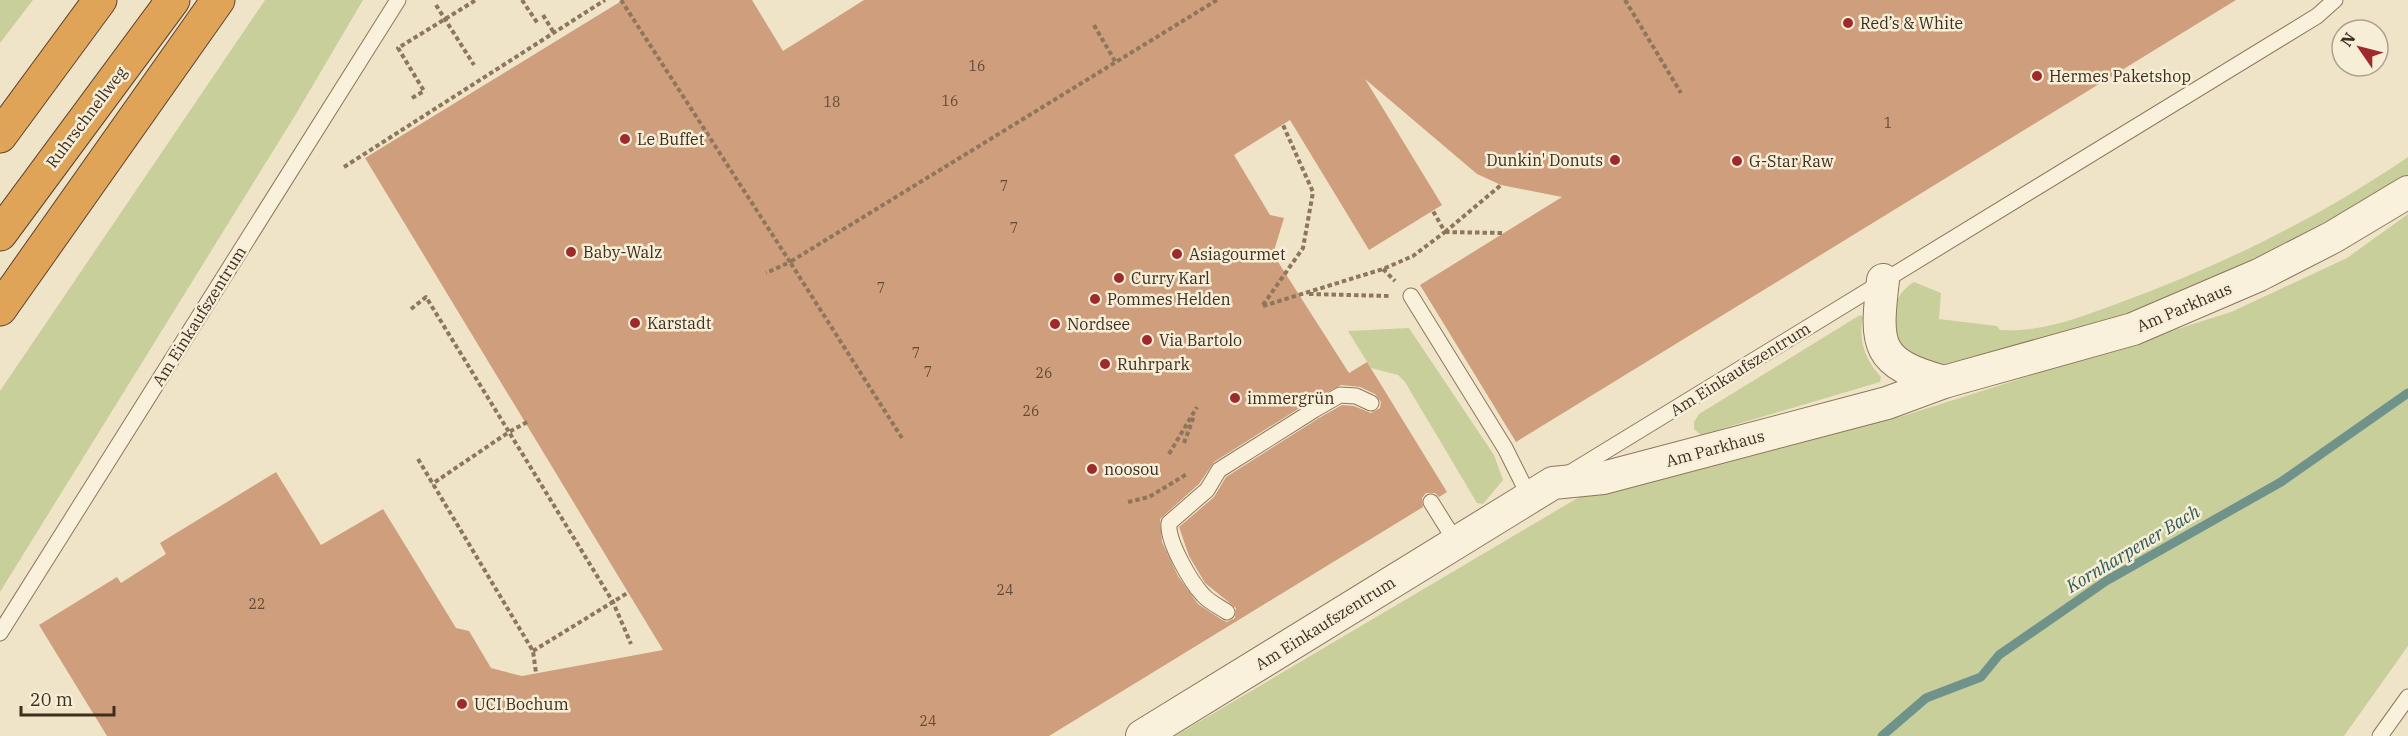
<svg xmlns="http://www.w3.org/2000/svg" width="2408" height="736" viewBox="0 0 2408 736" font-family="'IBM Plex Serif',serif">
  <rect width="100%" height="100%" fill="#f0e4c8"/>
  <g fill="#c9cf9b">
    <path d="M 0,0 L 33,0 L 0,43 Z"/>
    <path d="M 265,0 L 363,0 L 296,114 L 0,592 L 0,391 Z"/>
    <path d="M 2408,157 L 2408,175 C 2325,225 2239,272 2149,307 C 2083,332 2012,350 1943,365 C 1893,367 1876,304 1914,282 L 1941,293 L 1939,319 L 1997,326 L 2000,330 C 2042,333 2080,317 2119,303 C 2220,266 2319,218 2408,157 Z"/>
    <path d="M 2408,214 L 2408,646 L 2344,736 L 1175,736 L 1581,496 L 1906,415 L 2231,312 L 2347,258 Z"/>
    <path d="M 1860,315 L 1863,317 C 1858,340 1865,360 1881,377 L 1880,382 L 1701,435 L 1694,429 L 1694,422 L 1699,414 Z"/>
    <path d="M 1409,328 L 1494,455 L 1503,480 L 1483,504 L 1477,503 L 1405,382 L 1398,375 L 1371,368 L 1348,331 Z"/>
  </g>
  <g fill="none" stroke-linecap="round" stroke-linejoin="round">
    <path stroke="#6f938a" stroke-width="9" d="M 1882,736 L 1926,698 L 1981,677 L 1999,655 L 2106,581 L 2281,482 L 2408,393"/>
  </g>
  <path fill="#cf9f7d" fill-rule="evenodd" d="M 623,0 L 752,0 L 783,51 L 864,0 L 2236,0 L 1516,442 L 1420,285 L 1562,197 L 1501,185 L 1477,174 L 1365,79 L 1442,205 L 1369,250 L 1290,120 L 1234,155 L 1270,215 L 1284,218 L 1273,254 L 1349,373 L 1367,362 L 1447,492 L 1439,497 L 1435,493 L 1426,493 L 1422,498 L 1423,507 L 1049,736 L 107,736 L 39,625 L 117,577 L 121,583 L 166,554 L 160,543 L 276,472 L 321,545 L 383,509 L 456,628 L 469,631 L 491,668 L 522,676 L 663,650 L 365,158 ZM 1341,385 L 1360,387 L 1375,394 L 1381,402 L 1380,408 L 1371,413 L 1354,406 L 1342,405 L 1319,418 L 1226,477 L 1214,497 L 1179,527 L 1189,556 L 1205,583 L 1236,608 L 1235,618 L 1227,622 L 1222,620 L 1198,604 L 1178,576 L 1162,542 L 1160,519 L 1199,484 L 1214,462 L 1309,402 Z"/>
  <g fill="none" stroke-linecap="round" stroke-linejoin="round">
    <g stroke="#8d765c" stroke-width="17">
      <g id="service">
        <path d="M 1411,296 L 1505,448 L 1530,498"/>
        <path d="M 1568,474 L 2317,16 L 2335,0"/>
        <path d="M 1431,502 L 1456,542"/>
        <path d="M 1227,612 C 1220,607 1209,602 1203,595 C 1190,581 1167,541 1169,523 L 1207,490 L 1219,470 L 1314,410 L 1340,395 L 1356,396 L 1371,403"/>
        <path d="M 0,633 L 398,0"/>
        <path d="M 2380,736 L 2408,697"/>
      </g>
    </g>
    <g stroke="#8d765c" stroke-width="34">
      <g id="minor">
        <path d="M 1883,280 C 1875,347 1876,363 1944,382"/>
        <path d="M 1142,736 L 1553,483 L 1603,478 L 1887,403 L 1944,382 L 2133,329 L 2259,275 L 2333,237 L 2408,192"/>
      </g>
    </g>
    <g stroke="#5b4430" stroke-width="35">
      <g id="motorway">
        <path d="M 0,136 L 100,0"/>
        <path d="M 0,234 L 173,0"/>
        <path d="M 0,309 L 218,0"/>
      </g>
    </g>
    <g stroke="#8d765c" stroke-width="4" stroke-dasharray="4.5 3" stroke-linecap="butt">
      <path d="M 522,0 L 538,24"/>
      <path d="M 621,0 L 790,262 L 766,273"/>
      <path d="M 1625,0 L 1681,93"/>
      <path d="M 436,5 L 474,65"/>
      <path d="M 543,15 L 554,33"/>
      <path d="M 1094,25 L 1116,63"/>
      <path d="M 412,98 L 424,91 L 398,48 L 476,0"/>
      <path d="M 344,167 L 605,0"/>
      <path d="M 1445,232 L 1501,185"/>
      <path d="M 1445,232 L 1504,233"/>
      <path d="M 1383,269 L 1395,281"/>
      <path d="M 1309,294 L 1389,296"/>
      <path d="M 1263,305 L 1303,248 L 1313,192 L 1283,125"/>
      <path d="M 1263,306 L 1383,269 L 1413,256 L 1445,232 L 1433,211"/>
      <path d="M 411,309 L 426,297 L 509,432 L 432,484"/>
      <path d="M 527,422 L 509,432 L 613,602 L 631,644"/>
      <path d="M 902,438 L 790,262 L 1217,0"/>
      <path d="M 1184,443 L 1194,416"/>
      <path d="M 1169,454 L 1197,407"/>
      <path d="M 418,459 L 533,651 L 536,673"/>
      <path d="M 1128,502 L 1149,497 L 1187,474"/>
      <path d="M 533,651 L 629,592"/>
    </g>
    <use href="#service" stroke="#faf1dc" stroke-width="15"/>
    <use href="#minor" stroke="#faf1dc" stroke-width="32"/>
    <use href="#motorway" stroke="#e0a458" stroke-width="33"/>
  </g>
  <g fill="#9e2a2b" stroke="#f7eed8" stroke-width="2">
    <circle cx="1848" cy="23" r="6"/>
    <circle cx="2037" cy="76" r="6"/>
    <circle cx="625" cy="139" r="6"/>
    <circle cx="1615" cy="160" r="6"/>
    <circle cx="1737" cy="161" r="6"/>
    <circle cx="571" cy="252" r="6"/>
    <circle cx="1177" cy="254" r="6"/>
    <circle cx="1119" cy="278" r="6"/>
    <circle cx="1095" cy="299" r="6"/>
    <circle cx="635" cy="323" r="6"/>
    <circle cx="1055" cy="324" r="6"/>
    <circle cx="1147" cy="340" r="6"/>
    <circle cx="1105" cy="364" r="6"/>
    <circle cx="1235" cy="398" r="6"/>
    <circle cx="1092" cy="469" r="6"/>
    <circle cx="462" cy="704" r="6"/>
  </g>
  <g text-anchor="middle" stroke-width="5" stroke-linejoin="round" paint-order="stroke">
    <g font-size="14" fill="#624a37">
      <text x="977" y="71">16</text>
      <text x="950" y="106">16</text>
      <text x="832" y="107">18</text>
      <text x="1888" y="128">1</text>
      <text x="1004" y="191">7</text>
      <text x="1014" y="233">7</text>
      <text x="881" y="293">7</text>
      <text x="916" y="358">7</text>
      <text x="928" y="377">7</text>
      <text x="1044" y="378">26</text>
      <text x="1031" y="416">26</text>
      <text x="1005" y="595">24</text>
      <text x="257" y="609">22</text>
      <text x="928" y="726">24</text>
    </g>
    <g font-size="16" fill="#3d2e20" stroke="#f7eed8" text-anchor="start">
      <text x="1860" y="29">Red’s &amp; White</text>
      <text x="2049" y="82">Hermes Paketshop</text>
      <text x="637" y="145">Le Buffet</text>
      <text x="1603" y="166" text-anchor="end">Dunkin' Donuts</text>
      <text x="1749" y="167">G-Star Raw</text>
      <text x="583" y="258">Baby-Walz</text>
      <text x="1189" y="260">Asiagourmet</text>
      <text x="1131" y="284">Curry Karl</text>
      <text x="1107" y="305">Pommes Helden</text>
      <text x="647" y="329">Karstadt</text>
      <text x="1067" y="330">Nordsee</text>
      <text x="1159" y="346">Via Bartolo</text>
      <text x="1117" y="370">Ruhrpark</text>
      <text x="1247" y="404">immergrün</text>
      <text x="1104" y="475">noosou</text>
      <text x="474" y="710">UCI Bochum</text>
    </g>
    <g font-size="16" fill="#3d2e20" stroke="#f7eed8">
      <text transform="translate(86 117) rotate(-53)" y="6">Ruhrschnellweg</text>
      <text transform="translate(2184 307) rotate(-23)" y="6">Am Parkhaus</text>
      <text transform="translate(199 316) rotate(-58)" y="6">Am Einkaufszentrum</text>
      <text transform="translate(1740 369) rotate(-32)" y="6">Am Einkaufszentrum</text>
      <text transform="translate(1715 448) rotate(-15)" y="6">Am Parkhaus</text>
      <text transform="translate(1325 623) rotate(-32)" y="6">Am Einkaufszentrum</text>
    </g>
    <g font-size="18" font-style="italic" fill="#2f5d5a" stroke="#f7eed8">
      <text transform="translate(2133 549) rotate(-31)" y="6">Kornharpener Bach</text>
    </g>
  </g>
  <g transform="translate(2360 48) rotate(305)"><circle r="28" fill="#f7eed8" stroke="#ada18e" stroke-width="1.5"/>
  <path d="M0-4.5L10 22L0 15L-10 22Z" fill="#9e2a2b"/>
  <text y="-9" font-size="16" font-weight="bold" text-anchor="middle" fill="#3d2e20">N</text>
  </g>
  <path d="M21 706v9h93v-9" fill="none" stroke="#3d2e20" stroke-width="3"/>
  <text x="30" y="706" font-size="18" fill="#3d2e20" stroke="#f7eed8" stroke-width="4.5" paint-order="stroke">20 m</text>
</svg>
